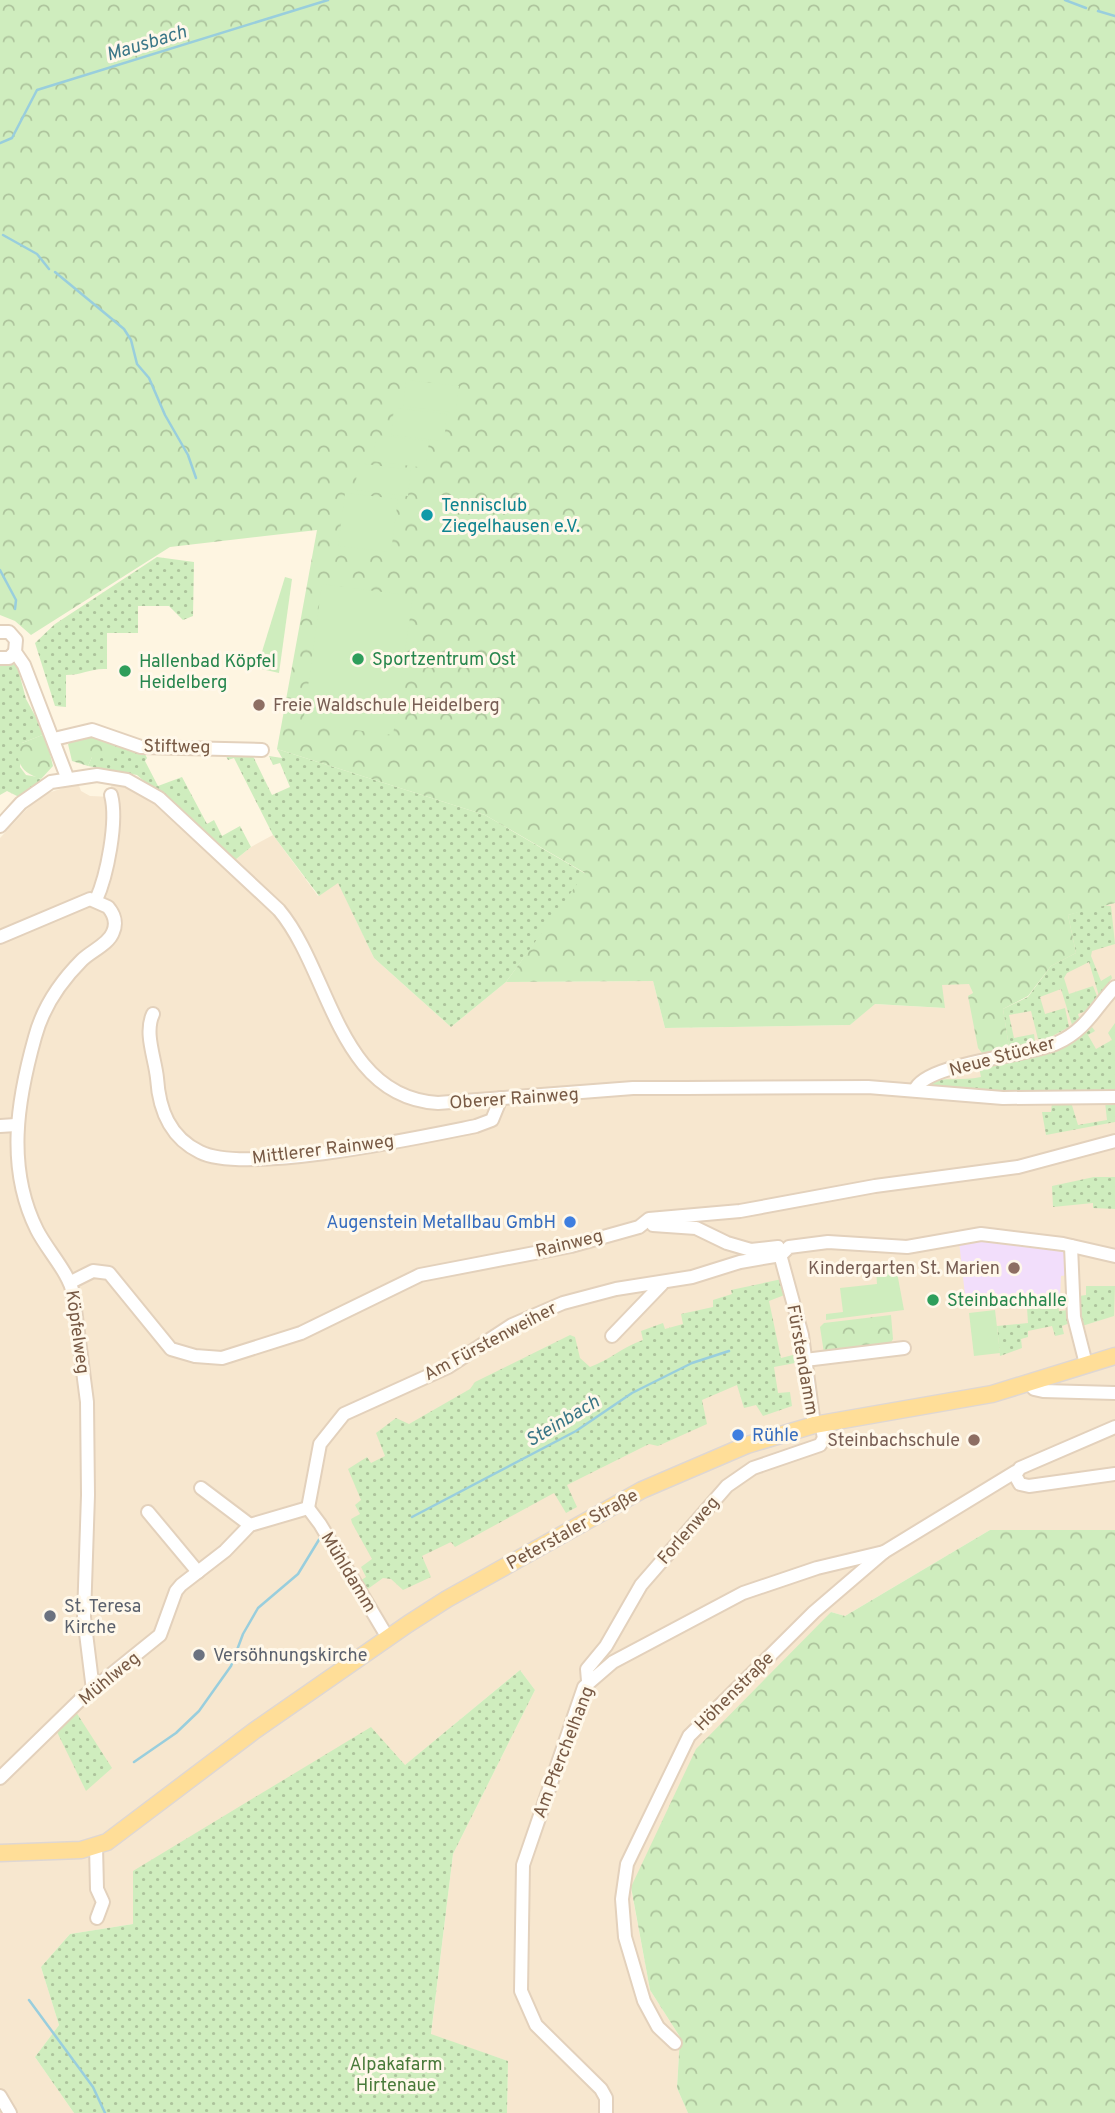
<svg xmlns="http://www.w3.org/2000/svg" width="1115" height="2113" viewBox="0 0 1115 2113" font-family="Overpass,sans-serif">
  <defs>
    <pattern id="grass-dots" width="8" height="8" patternUnits="userSpaceOnUse" patternTransform="scale(1.75)"><rect width="8" height="8" fill="#cfedbe"/><path d="M2 2h.1M6 6h.1" fill="none" stroke="#adc39c" stroke-width="1.8" stroke-linecap="round"/></pattern>
    <pattern id="forest-crowns" width="20" height="18" patternUnits="userSpaceOnUse" patternTransform="scale(1.75)"><rect width="20" height="18" fill="#cfedbe"/><path d="M2 6a3 3 0 1 1 6 0M12 15a3 3 0 1 1 6 0" fill="none" stroke="#adc39c"/></pattern>
  </defs>
  <rect width="100%" height="100%" fill="#fef5e1"/>
  <path fill="#f7e7cf" d="M 78,783 L 81,791 L 90,796 L 113,797 L 110,788 L 113,783 L 138,791 L 158,804 L 229,871 L 235,860 L 251,847 L 273,835 L 318,896 L 338,882 L 374,958 L 451,1027 L 506,982 L 653,981 L 665,1028 L 850,1025 L 874,1004 L 944,1008 L 941,984 L 970,984 L 973,993 L 1003,1009 L 1028,997 L 1051,966 L 1068,915 L 1115,903 L 1115,1530 L 990,1530 L 845,1616 L 831,1612 L 631,1888 L 650,1990 L 680,2037 L 677,2088 L 688,2113 L 507,2113 L 508,2061 L 431,2035 L 453,1854 L 535,1690 L 520,1670 L 404,1766 L 133,1924 L 70,1934 L 41,1967 L 59,2025 L 35,2057 L 74,2113 L 0,2113 L 0,838 L 39,796 Z"/>
  <path fill="#f2defb" d="M 994,1240 L 1065,1252 L 1067,1275 L 1061,1276 L 1060,1299 L 966,1304 L 959,1241 Z"/>
  <g fill="url(#grass-dots)">
    <path d="M 157,557 L 194,562 L 193,616 L 183,620 L 169,606 L 138,606 L 138,633 L 107,633 L 107,669 C 91,668 82,675 66,675 L 66,707 L 55,706 L 35,643 L 55,624 Z"/>
    <path d="M 13,664 L 17,665 L 26,699 L 45,734 L 22,743 L 20,767 L 26,775 L 38,777 L 42,781 L 19,797 L 7,791 L 0,795 L 0,665 Z"/>
    <path d="M 117,743 L 144,752 L 147,758 L 145,761 L 158,786 L 182,777 L 207,824 L 214,820 L 222,836 L 240,826 L 251,847 L 235,860 L 137,775 L 88,766 L 92,757 Z"/>
    <path d="M 277,749 L 485,815 L 586,874 L 506,982 L 451,1027 L 374,958 L 338,883 L 319,896 L 273,835 L 234,758 L 228,760 L 224,752 L 251,752 L 272,795 L 290,787 L 280,763 L 273,765 L 269,756 L 282,758 Z"/>
    <path d="M 1100,905 L 1111,906 L 1115,944 L 1092,951 L 1091,956 L 1101,981 L 1111,975 L 1112,978 L 1099,996 L 1089,962 L 1067,973 L 1064,978 L 1069,994 L 1093,986 L 1097,996 L 1089,1010 L 1078,1014 L 1081,1023 L 1073,1028 L 1061,989 L 1040,997 L 1045,1014 L 1065,1008 L 1069,1027 L 1047,1039 L 1038,1039 L 1031,1011 L 1009,1015 L 1014,1038 L 1034,1034 L 1035,1042 L 1009,1047 L 1003,1009 L 1028,997 L 1051,966 L 1076,953 L 1068,915 Z"/>
    <path d="M 1115,1023 L 1115,1091 L 1028,1093 L 1027,1090 L 1018,1093 L 926,1087 L 926,1082 C 946,1077 961,1081 981,1077 L 979,1067 C 1019,1058 1060,1055 1092,1027 L 1095,1031 L 1088,1035 L 1096,1049 L 1112,1040 L 1108,1033 Z"/>
    <path d="M 1115,1101 L 1115,1122 L 1046,1135 L 1042,1112 L 1051,1112 L 1052,1102 L 1071,1102 L 1078,1125 L 1107,1120 L 1105,1102 Z"/>
    <path d="M 1094,1177 L 1115,1177 L 1115,1209 L 1093,1208 L 1093,1203 L 1053,1207 L 1052,1186 Z"/>
    <path d="M 782,1279 L 787,1294 L 769,1301 L 781,1358 L 793,1355 L 795,1363 L 774,1367 L 778,1393 L 790,1392 L 792,1406 L 763,1416 L 756,1405 L 744,1408 L 737,1385 L 702,1400 L 707,1424 L 658,1446 L 649,1444 L 567,1485 L 577,1507 L 566,1513 L 554,1493 L 455,1547 L 451,1542 L 422,1556 L 431,1577 L 403,1590 L 391,1579 L 383,1578 L 365,1591 L 358,1582 L 366,1577 L 361,1567 L 372,1559 L 352,1523 L 351,1519 L 360,1514 L 355,1505 L 361,1500 L 348,1469 L 367,1457 L 371,1463 L 385,1456 L 376,1433 L 396,1418 L 409,1424 L 470,1389 L 475,1382 L 570,1335 L 575,1337 L 580,1358 L 590,1367 C 610,1360 622,1347 643,1340 L 641,1331 L 663,1323 L 665,1329 L 683,1324 L 681,1314 L 713,1307 L 713,1300 L 732,1294 L 731,1290 Z"/>
    <path d="M 1086,1286 L 1115,1286 L 1114,1316 L 1082,1326 L 1079,1296 L 1086,1295 Z"/>
    <path d="M 1058,1305 L 1059,1311 L 1068,1310 L 1070,1323 L 1062,1326 L 1064,1334 L 1055,1336 L 1052,1326 L 1028,1331 L 1028,1337 L 1021,1339 L 1022,1348 L 1000,1356 L 997,1326 L 1028,1323 L 1027,1308 Z"/>
    <path d="M 520,1670 L 535,1690 L 453,1854 L 431,2034 L 508,2061 L 507,2113 L 74,2113 L 35,2057 L 59,2025 L 41,1967 L 70,1934 L 133,1924 L 133,1871 L 371,1727 L 405,1765 Z"/>
    <path d="M 76,1712 L 112,1768 L 86,1791 L 57,1732 Z"/>
  </g>
  <g fill="url(#forest-crowns)">
    <path d="M 0,0 L 1115,0 L 1115,903 L 1068,915 L 1076,953 L 1051,966 L 1028,996 L 1003,1009 L 1009,1047 L 982,1053 L 978,1048 L 968,996 L 973,993 L 969,984 L 942,985 L 945,1008 L 875,1004 L 850,1025 L 665,1028 L 653,981 L 506,982 L 585,873 L 485,815 L 277,749 L 317,530 L 170,547 L 31,635 L 15,621 L 0,615 Z"/>
    <path d="M 45,734 L 53,766 L 41,779 C 23,772 21,769 15,750 L 22,743 Z"/>
    <path d="M 86,734 L 117,743 L 110,757 L 92,757 L 88,766 L 72,761 L 68,744 Z"/>
    <path d="M 891,1315 L 893,1339 L 889,1346 L 824,1353 L 820,1327 L 824,1323 Z"/>
    <path d="M 990,1530 L 1115,1530 L 1115,2113 L 688,2113 L 677,2088 L 680,2037 L 650,1990 L 631,1887 L 696,1749 L 831,1612 L 845,1616 Z"/>
  </g>
  <g fill="#cfedbe">
    <path d="M 406,380 L 459,386 L 456,413 L 403,406 Z"/>
    <path d="M 394,408 L 447,414 L 444,441 L 391,435 Z"/>
    <path d="M 376,435 L 429,441 L 426,468 L 373,461 Z"/>
    <path d="M 358,463 L 411,470 L 408,496 L 355,490 Z"/>
    <path d="M 345,493 L 398,499 L 391,552 L 338,546 Z"/>
    <path d="M 285,577 L 292,579 L 279,673 L 257,668 Z"/>
    <path d="M 322,584 L 413,596 L 393,735 L 303,723 Z"/>
    <path d="M 896,1267 L 904,1310 L 826,1320 L 826,1314 L 843,1312 L 840,1288 L 877,1284 L 876,1269 Z"/>
    <path d="M 995,1310 L 1000,1353 L 974,1356 L 969,1313 Z"/>
  </g>
  <g fill="none" stroke-linecap="round" stroke-linejoin="round">
    <g stroke="#99cedd" stroke-width="2.5">
      <path d="M 1065,0 L 1086,8"/>
      <path d="M 1098,11 L 1115,16"/>
      <path d="M 0,143 L 12,138 L 37,90 L 328,0"/>
      <path d="M 3,235 L 37,254 L 49,269"/>
      <path d="M 55,272 L 124,329 L 131,340 L 137,364 L 149,378 L 165,415 L 188,455 L 196,478"/>
      <path d="M 0,570 L 16,600 L 15,609"/>
      <path d="M 412,1517 L 576,1431 L 632,1393 L 692,1363 L 729,1351"/>
      <path d="M 134,1762 L 176,1733 L 199,1711 L 231,1666 L 243,1634 L 258,1608 L 298,1574 L 320,1538"/>
      <path d="M 29,2000 L 93,2087 L 105,2113"/>
    </g>
    <g stroke="#e3d1bc" stroke-width="16">
      <g id="minor">
        <path d="M 0,632 L 9,632 L 16,640 L 15,652 L 24,665 L 67,777"/>
        <path d="M 0,658 L 9,658 L 15,652"/>
        <path d="M 54,739 L 92,730 L 141,747 L 262,750"/>
        <path d="M 0,826 L 21,803 L 51,782 L 97,775 L 127,780 L 159,798 L 279,910 C 331,972 337,1097 438,1103 L 633,1088 L 685,1088 L 868,1087 L 1003,1098 L 1115,1097"/>
        <path d="M 96,900 C 107,876 118,821 111,795"/>
        <path d="M 0,937 L 90,899 L 108,907 C 114,914 117,923 113,932 C 109,944 91,951 82,960 C 60,982 43,1007 35,1037 C 17,1101 6,1168 37,1230 C 47,1250 70,1274 73,1294 L 87,1402 L 88,1495 L 84,1617 L 93,1690"/>
        <path d="M 153,1014 C 144,1033 155,1058 157,1078 C 159,1109 169,1137 200,1152 C 245,1175 421,1137 476,1126 L 492,1120 L 501,1098"/>
        <path d="M 915,1090 C 925,1063 1029,1056 1057,1043 C 1086,1030 1095,1008 1115,987"/>
        <path d="M 0,1126 L 16,1125"/>
        <path d="M 653,1225 L 696,1228 L 727,1243 L 751,1250 L 778,1247 L 802,1335 L 814,1425"/>
        <path d="M 1071,1246 L 1074,1317 L 1086,1364"/>
        <path d="M 71,1282 L 93,1271 L 109,1273 L 171,1349 L 195,1356 L 222,1358 L 301,1333 L 420,1275 L 571,1246 L 639,1227 L 649,1219 L 740,1211 L 875,1186 L 1018,1167 L 1115,1141"/>
        <path d="M 612,1336 L 662,1284"/>
        <path d="M 805,1360 L 904,1348"/>
        <path d="M 1029,1383 L 1034,1389 L 1043,1391 L 1115,1393"/>
        <path d="M 1115,1427 L 1020,1468 L 1015,1475 L 1020,1484 L 1029,1486 L 1115,1474"/>
        <path d="M 201,1488 L 250,1525"/>
        <path d="M 308,1508 L 320,1444 L 344,1414 L 448,1367 L 512,1325 L 563,1303 L 616,1289 L 692,1277 L 740,1262 L 781,1255 L 789,1247 L 828,1242 L 907,1247 L 981,1234 L 1063,1244 L 1115,1256"/>
        <path d="M 308,1508 L 320,1524 L 388,1638"/>
        <path d="M 148,1512 L 198,1572"/>
        <path d="M 588,1681 L 587,1669 L 606,1646 L 641,1585 L 727,1486 L 753,1468 L 820,1445 L 824,1438 L 821,1423"/>
        <path d="M 0,1778 L 82,1698 L 160,1635 L 176,1591 L 181,1585 L 225,1551 L 250,1525 L 308,1508"/>
        <path d="M 96,1846 L 97,1889 L 103,1902 L 97,1918"/>
        <path d="M 675,2043 L 658,2027 L 644,2001 L 625,1937 L 622,1899 L 627,1864 L 689,1736 L 814,1612 L 884,1552 L 1015,1472"/>
        <path d="M 0,2096 L 10,2113"/>
        <path d="M 606,2113 L 606,2098 L 601,2089 L 536,2025 L 521,1991 L 523,1865 L 584,1687 L 613,1662 L 743,1593 L 817,1568 L 884,1552"/>
      </g>
    </g>
    <g stroke="#dfd7d2" stroke-width="19">
      <path id="major" d="M 0,1853 L 81,1850 L 107,1842 L 254,1731 L 408,1624 L 447,1599 L 642,1490 L 747,1445 L 814,1425 L 992,1394 L 1115,1356"/>
    </g>
    <use href="#minor" stroke="#fff" stroke-width="12"/>
    <use href="#major" stroke="#ffde98" stroke-width="16"/>
  </g>
  <circle fill="#0f9aa8" stroke="#fff8ea" stroke-width="2.5" cx="427" cy="515" r="7"/>
  <g fill="#2e9e5b" stroke="#fff8ea" stroke-width="2.5">
    <circle cx="358" cy="659" r="7"/>
    <circle cx="125" cy="671" r="7"/>
    <circle cx="933" cy="1300" r="7"/>
  </g>
  <g fill="#8d6e63" stroke="#fff8ea" stroke-width="2.5">
    <circle cx="259" cy="705" r="7"/>
    <circle cx="1014" cy="1268" r="7"/>
    <circle cx="974" cy="1440" r="7"/>
  </g>
  <g fill="#3f7fe0" stroke="#fff8ea" stroke-width="2.5">
    <circle cx="570" cy="1222" r="7"/>
    <circle cx="738" cy="1435" r="7"/>
  </g>
  <g fill="#6b7280" stroke="#fff8ea" stroke-width="2.5">
    <circle cx="50" cy="1616" r="7"/>
    <circle cx="199" cy="1655" r="7"/>
  </g>
  <g text-anchor="middle" stroke-width="6" stroke-linejoin="round" paint-order="stroke">
    <g font-size="18" fill="#0d838f" stroke="#fff8ea" text-anchor="start">
      <text x="441" y="511">Tennisclub<tspan x="441" dy="21">Ziegelhausen e.V.</tspan></text>
    </g>
    <g font-size="18" fill="#27864d" stroke="#fff8ea" text-anchor="start">
      <text x="372" y="665">Sportzentrum Ost</text>
      <text x="139" y="667">Hallenbad Köpfel<tspan x="139" dy="21">Heidelberg</tspan></text>
      <text x="947" y="1306">Steinbachhalle</text>
    </g>
    <g font-size="18" fill="#785e54" stroke="#fff8ea" text-anchor="end">
      <text x="273" y="711" text-anchor="start">Freie Waldschule Heidelberg</text>
      <text x="1000" y="1274">Kindergarten St. Marien</text>
      <text x="960" y="1446">Steinbachschule</text>
    </g>
    <g font-size="18" fill="#785a45" stroke="#fff8ea">
      <text transform="translate(177 746) rotate(1)" y="6">Stiftweg</text>
      <text transform="translate(1002 1056) rotate(-15)" y="6">Neue Stücker</text>
      <text transform="translate(514 1098) rotate(-4)" y="6">Oberer Rainweg</text>
      <text transform="translate(323 1149) rotate(-7)" y="6">Mittlerer Rainweg</text>
      <text transform="translate(569 1243) rotate(-14)" y="6">Rainweg</text>
      <text transform="translate(78 1332) rotate(82)" y="6">Köpfelweg</text>
      <text transform="translate(490 1341) rotate(-28)" y="6">Am Fürstenweiher</text>
      <text transform="translate(803 1360) rotate(80)" y="6">Fürstendamm</text>
      <text transform="translate(572 1529) rotate(-29)" y="6">Peterstaler Straße</text>
      <text transform="translate(688 1530) rotate(-49)" y="6">Forlenweg</text>
      <text transform="translate(349 1572) rotate(59)" y="6">Mühldamm</text>
      <text transform="translate(109 1678) rotate(-39)" y="6">Mühlweg</text>
      <text transform="translate(734 1691) rotate(-45)" y="6">Höhenstraße</text>
      <text transform="translate(563 1752) rotate(-69)" y="6">Am Pferchelhang</text>
    </g>
    <g font-size="18" fill="#366cbe" stroke="#fff8ea" text-anchor="end">
      <text x="556" y="1228">Augenstein Metallbau GmbH</text>
      <text x="752" y="1441" text-anchor="start">Rühle</text>
    </g>
    <g font-size="18" fill="#5b616d" stroke="#fff8ea" text-anchor="start">
      <text x="64" y="1612">St. Teresa<tspan x="64" dy="21">Kirche</tspan></text>
      <text x="213" y="1661">Versöhnungskirche</text>
    </g>
    <g font-size="18" fill="#497a3a" stroke="#fff8ea">
      <text x="396" y="2070">Alpakafarm<tspan x="396" dy="21">Hirtenaue</tspan></text>
    </g>
    <g font-size="19" font-style="italic" fill="#3a7687" stroke="#fff8ea">
      <text transform="translate(146 42) rotate(-17)" y="7">Mausbach</text>
      <text transform="translate(562 1420) rotate(-31)" y="7">Steinbach</text>
    </g>
  </g>
</svg>
